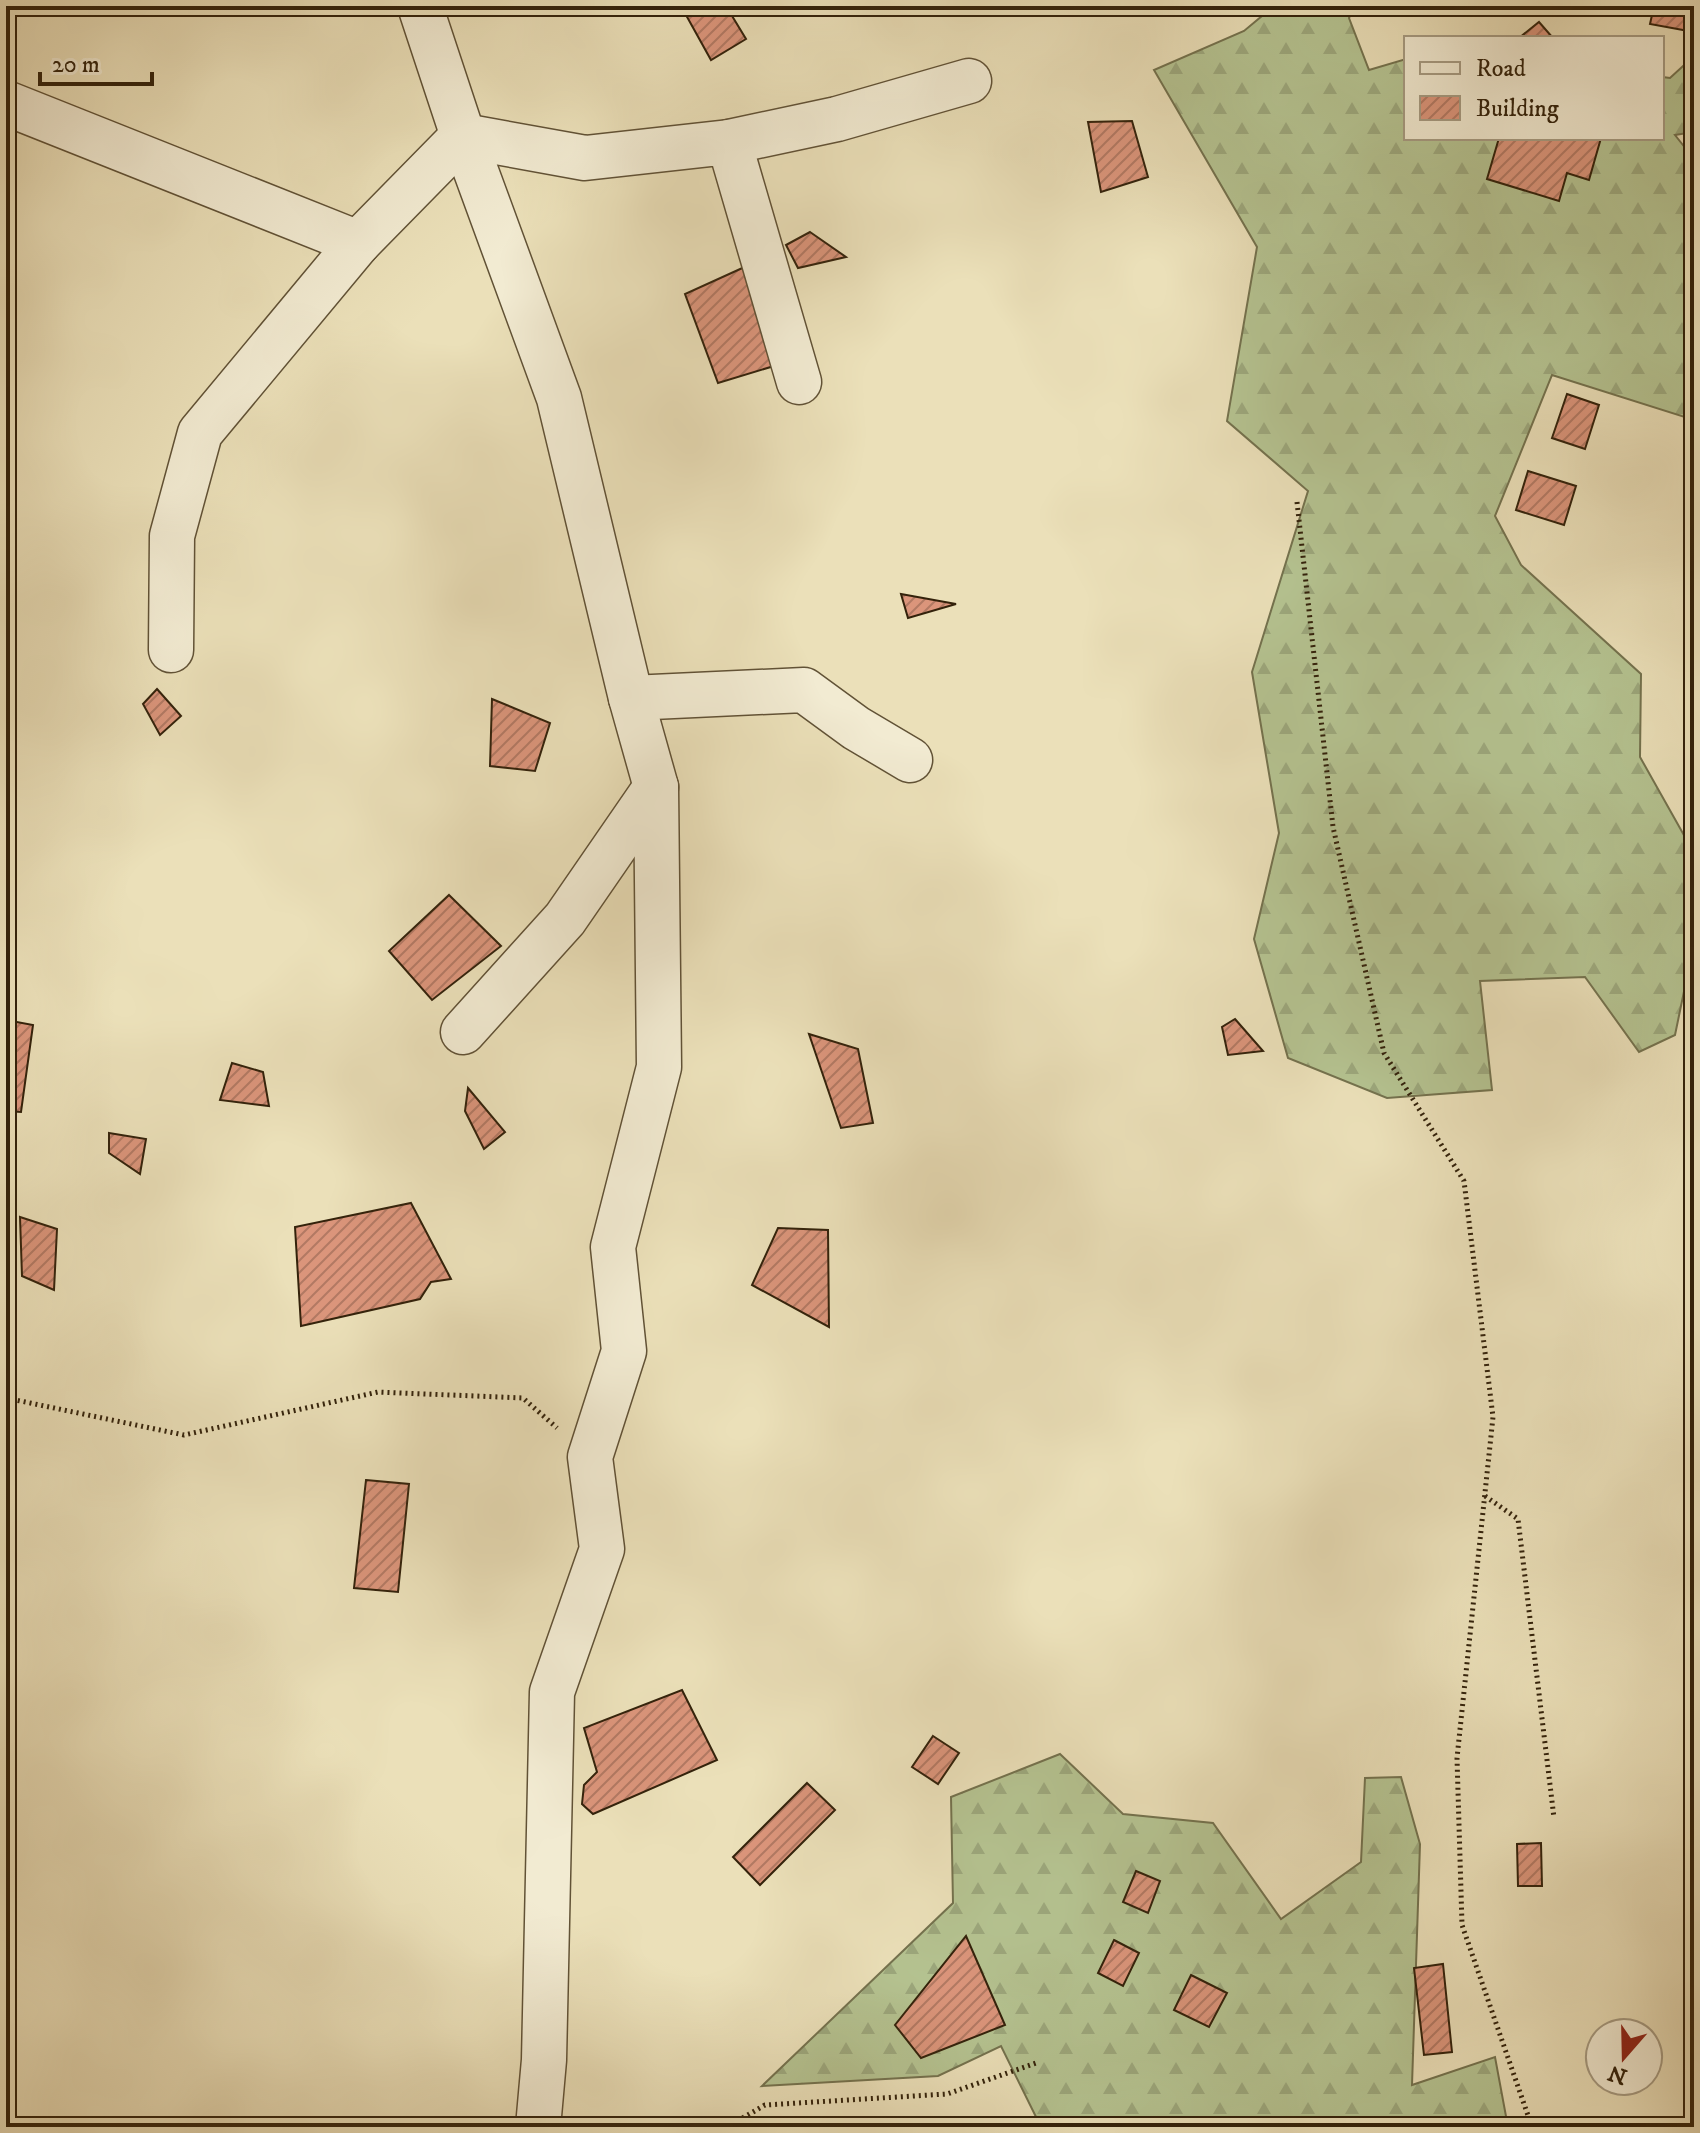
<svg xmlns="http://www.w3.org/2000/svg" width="1700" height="2133" viewBox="0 0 1700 2133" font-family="'IM FELL DW Pica',serif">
  <defs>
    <pattern id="forest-firs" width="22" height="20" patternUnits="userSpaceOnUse" patternTransform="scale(2)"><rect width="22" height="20" fill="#b5c391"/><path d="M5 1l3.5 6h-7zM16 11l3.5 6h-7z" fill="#9ca77c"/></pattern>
    <pattern id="building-hatch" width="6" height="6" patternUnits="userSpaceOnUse" patternTransform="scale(2)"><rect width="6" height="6" fill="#db957b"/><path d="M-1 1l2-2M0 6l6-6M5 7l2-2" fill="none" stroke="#b27963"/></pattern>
  </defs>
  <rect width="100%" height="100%" fill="#ebe0b9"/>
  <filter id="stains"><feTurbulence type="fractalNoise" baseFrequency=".0025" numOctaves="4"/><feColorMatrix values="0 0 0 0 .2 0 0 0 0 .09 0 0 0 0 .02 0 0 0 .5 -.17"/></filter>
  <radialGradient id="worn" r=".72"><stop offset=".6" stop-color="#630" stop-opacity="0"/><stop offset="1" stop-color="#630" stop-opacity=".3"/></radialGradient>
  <g fill="url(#forest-firs)" stroke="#74724e" stroke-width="2">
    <path d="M 1274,6 L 1354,6 L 1349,18 L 1369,70 L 1406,59 L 1406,138 L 1662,138 L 1662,77 L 1670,78 L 1694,56 L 1694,132 L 1675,135 L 1694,159 L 1694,420 L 1552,375 L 1495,516 L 1521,565 L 1641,674 L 1640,757 L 1694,853 L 1694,943 L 1675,1035 L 1639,1052 L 1585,977 L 1480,981 L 1492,1090 L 1387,1098 L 1288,1058 L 1254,939 L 1279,833 L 1252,672 L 1308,491 L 1227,421 L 1257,247 L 1154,70 L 1244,31 Z"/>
    <path d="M 1060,1754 L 1123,1814 L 1213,1823 L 1281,1919 L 1361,1862 L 1365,1778 L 1401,1777 L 1420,1844 L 1412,2085 L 1495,2057 L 1508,2127 L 1044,2127 L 1040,2125 L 1001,2046 L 938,2076 L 762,2086 L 953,1903 L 951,1797 Z"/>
  </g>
  <g fill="url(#building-hatch)" stroke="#33220b" stroke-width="2">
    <path d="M 681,6 L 726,6 L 746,39 L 711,60 Z"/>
    <path d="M 1654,6 L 1694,6 L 1694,32 L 1650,24 Z"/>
    <path d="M 1539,22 L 1553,38 L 1519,38 Z"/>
    <path d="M 1132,121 L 1148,177 L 1101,192 L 1088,122 Z"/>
    <path d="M 1499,138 L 1601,138 L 1589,180 L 1567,173 L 1559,201 L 1487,179 Z"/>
    <path d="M 810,232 L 846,257 L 798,268 L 786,245 Z"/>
    <path d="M 749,265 L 774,366 L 718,383 L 685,294 Z"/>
    <path d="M 1567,394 L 1599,405 L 1585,449 L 1552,438 Z"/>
    <path d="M 1528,471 L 1576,486 L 1564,525 L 1516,510 Z"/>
    <path d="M 901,594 L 956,604 L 908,618 Z"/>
    <path d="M 157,689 L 181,716 L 160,735 L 143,704 Z"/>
    <path d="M 492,699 L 550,723 L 535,771 L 490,766 Z"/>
    <path d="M 449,895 L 501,946 L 432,1000 L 389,951 Z"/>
    <path d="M 1235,1019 L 1263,1051 L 1228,1055 L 1222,1027 Z"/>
    <path d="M 6,1020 L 33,1025 L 21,1112 L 6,1111 Z"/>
    <path d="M 809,1034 L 858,1049 L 873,1123 L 841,1128 Z"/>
    <path d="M 232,1063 L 263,1072 L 269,1106 L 220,1100 Z"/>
    <path d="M 468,1088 L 505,1132 L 484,1149 L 465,1111 Z"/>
    <path d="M 109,1133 L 146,1139 L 140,1174 L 109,1153 Z"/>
    <path d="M 411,1203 L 451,1279 L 431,1282 L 420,1299 L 301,1326 L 295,1227 Z"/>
    <path d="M 20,1217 L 57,1229 L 54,1290 L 22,1276 Z"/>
    <path d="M 778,1228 L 828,1230 L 829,1327 L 752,1285 Z"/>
    <path d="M 366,1480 L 409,1484 L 398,1592 L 354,1588 Z"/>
    <path d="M 682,1690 L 717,1760 L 593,1814 L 582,1804 L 584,1785 L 597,1772 L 584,1728 Z"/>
    <path d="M 933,1736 L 959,1753 L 938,1784 L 912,1767 Z"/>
    <path d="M 807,1783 L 835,1810 L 760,1885 L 733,1857 Z"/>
    <path d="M 1541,1843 L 1542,1886 L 1518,1886 L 1517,1844 Z"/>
    <path d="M 1136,1871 L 1160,1881 L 1148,1913 L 1123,1902 Z"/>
    <path d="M 966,1936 L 1005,2025 L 921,2058 L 895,2025 Z"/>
    <path d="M 1114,1940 L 1139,1953 L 1123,1986 L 1098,1973 Z"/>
    <path d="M 1443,1964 L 1452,2052 L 1424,2055 L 1414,1968 Z"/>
    <path d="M 1191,1975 L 1227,1993 L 1209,2027 L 1174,2010 Z"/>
  </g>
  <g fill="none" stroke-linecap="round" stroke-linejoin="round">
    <g stroke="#615236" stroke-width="47">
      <g id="minor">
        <path d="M 420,6 L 463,136 L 559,398 L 631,698 L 656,787 L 659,1067 L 613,1247 L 624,1351 L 590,1457 L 602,1549 L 552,1692 L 544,2060 L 538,2127"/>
        <path d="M 6,103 L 358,243"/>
        <path d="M 729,142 L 837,119 L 969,81"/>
        <path d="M 171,650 L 172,536 L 200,433 L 358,243 L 463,136 L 585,158 L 729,142 L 799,382"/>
        <path d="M 631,698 L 804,690 L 856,728 L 910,760"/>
        <path d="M 463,1032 L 565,919 L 656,787"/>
      </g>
    </g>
    <g stroke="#33220b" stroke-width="5" stroke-dasharray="2 4" stroke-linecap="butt">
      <path d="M 1297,502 L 1333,827 L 1384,1053 L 1464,1181 L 1493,1417 L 1457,1758 L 1462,1925 L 1532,2127"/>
      <path d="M 6,1398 L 184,1435 L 378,1392 L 523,1398 L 557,1428"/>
      <path d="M 1485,1496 L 1518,1519 L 1554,1818"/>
      <path d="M 727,2127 L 765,2105 L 947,2094 L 1039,2062"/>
    </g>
    <use href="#minor" stroke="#f2ebd2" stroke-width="44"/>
  </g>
  <rect width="1700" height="2133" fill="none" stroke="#ebe0b9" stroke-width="32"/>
  <rect x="8" y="8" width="1684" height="2117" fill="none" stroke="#33220b" stroke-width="4"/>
  <rect x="16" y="16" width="1668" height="2101" fill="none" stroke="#33220b" stroke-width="2"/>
  <rect x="1404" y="36" width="260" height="104" fill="#f2ebd2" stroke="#a69b82" stroke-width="2"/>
  <rect x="1420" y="62" width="40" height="12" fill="#f2ebd2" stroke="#a69b82" stroke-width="2"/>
  <text x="1476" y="76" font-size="24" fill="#33220b">Road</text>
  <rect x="1420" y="96" width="40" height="24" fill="url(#building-hatch)" stroke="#a69b82" stroke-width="2"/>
  <text x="1476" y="116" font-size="24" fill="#33220b">Building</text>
  <g transform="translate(1624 2057) rotate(200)"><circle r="38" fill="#f2ebd2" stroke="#a69b82" stroke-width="2"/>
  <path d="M0-6L14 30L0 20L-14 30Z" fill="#8f2418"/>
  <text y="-12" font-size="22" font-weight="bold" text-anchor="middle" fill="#33220b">N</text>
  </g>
  <path d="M40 72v12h112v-12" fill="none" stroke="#33220b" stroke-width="4"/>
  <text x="52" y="72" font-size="24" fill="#33220b" stroke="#f2ebd2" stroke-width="6" paint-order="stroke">20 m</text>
  <rect width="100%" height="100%" filter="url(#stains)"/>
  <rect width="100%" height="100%" fill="url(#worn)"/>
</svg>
